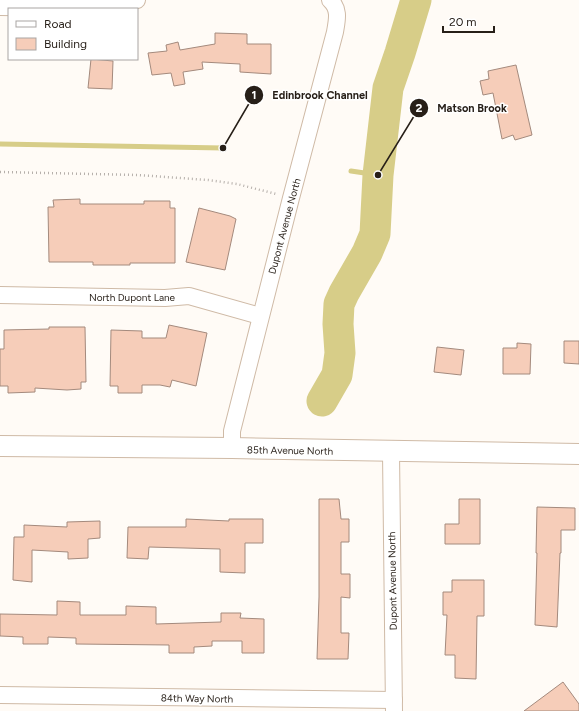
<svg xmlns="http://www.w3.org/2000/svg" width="579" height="711" viewBox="0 0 579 711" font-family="Figtree,sans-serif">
  <rect width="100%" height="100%" fill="#fffbf6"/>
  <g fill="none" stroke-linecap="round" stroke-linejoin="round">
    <g stroke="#d7cd88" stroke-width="5">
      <path d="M 0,144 L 223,148"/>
      <path d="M 351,171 L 378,175"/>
    </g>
    <path stroke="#d7cd88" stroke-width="31" d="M 322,401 L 337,375 L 340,353 L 338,324 L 339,304 L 344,293 L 367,253 L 375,234 L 378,175 L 388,88 L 400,53 L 416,0"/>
  </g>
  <g fill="#f6cdb9" stroke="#a48a7d">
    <path d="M 215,33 L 247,34 L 247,44 L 271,44 L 271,74 L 240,72 L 240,64 L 202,62 L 203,69 L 183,72 L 185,84 L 174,86 L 171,73 L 152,75 L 148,53 L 167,51 L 166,45 L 178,42 L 180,50 L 215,44 Z"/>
    <path d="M 91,59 L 113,61 L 112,89 L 88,88 Z"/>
    <path d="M 516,65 L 532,135 L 515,140 L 513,135 L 502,139 L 493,93 L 483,95 L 480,81 L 489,79 L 488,71 Z"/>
    <path d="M 80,199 L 80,204 L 144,204 L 144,201 L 170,201 L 170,208 L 175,208 L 175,263 L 130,263 L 130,265 L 93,265 L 93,262 L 49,262 L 48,207 L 54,207 L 53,200 Z"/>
    <path d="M 199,208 L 230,216 L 236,219 L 225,270 L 186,262 Z"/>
    <path d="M 169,325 L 207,333 L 196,386 L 172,380 L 170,387 L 160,385 L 142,385 L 142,393 L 118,393 L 118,386 L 110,386 L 111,330 L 142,331 L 142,338 L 166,338 Z"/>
    <path d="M 49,327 L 85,327 L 86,382 L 81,382 L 81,389 L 67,390 L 35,388 L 35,392 L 8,393 L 8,386 L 0,386 L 0,349 L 4,349 L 4,330 L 49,329 Z"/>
    <path d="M 564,341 L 579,341 L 579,364 L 564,363 Z"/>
    <path d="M 517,343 L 531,344 L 530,374 L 503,374 L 503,348 L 517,348 Z"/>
    <path d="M 437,347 L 464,350 L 461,375 L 434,372 Z"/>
    <path d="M 319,499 L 339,499 L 341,519 L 349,519 L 349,542 L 341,542 L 341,574 L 350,574 L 350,598 L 341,597 L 341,633 L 349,633 L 348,659 L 317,659 L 319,597 Z"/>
    <path d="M 459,499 L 480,499 L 480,544 L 445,544 L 445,524 L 459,524 Z"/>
    <path d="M 537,507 L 575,508 L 575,530 L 561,530 L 561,553 L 560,553 L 557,627 L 535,625 L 537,553 L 536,553 Z"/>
    <path d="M 186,519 L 229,521 L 229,519 L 263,519 L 263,543 L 245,543 L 245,573 L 220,572 L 220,549 L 149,547 L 148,559 L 127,558 L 128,527 L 186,527 Z"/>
    <path d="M 100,521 L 100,538 L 88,539 L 88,558 L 68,559 L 68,552 L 32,550 L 32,582 L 13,580 L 14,537 L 24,537 L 24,525 L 67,527 L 67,522 Z"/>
    <path d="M 452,580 L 484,580 L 484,616 L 477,616 L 476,679 L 455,678 L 455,655 L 445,655 L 447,615 L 443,615 L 443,592 L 452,592 Z"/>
    <path d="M 57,601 L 80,602 L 80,615 L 126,615 L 126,606 L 156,607 L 156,624 L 221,622 L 221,613 L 241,613 L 240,618 L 264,619 L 264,653 L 242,653 L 242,641 L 212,641 L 212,646 L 194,647 L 194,653 L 169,653 L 169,645 L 76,644 L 76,638 L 48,637 L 48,644 L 23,644 L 23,637 L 0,636 L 0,614 L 57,615 Z"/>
    <path d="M 563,682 L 579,704 L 579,711 L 524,711 Z"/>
  </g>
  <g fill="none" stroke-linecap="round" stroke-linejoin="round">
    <g stroke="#cfbaa6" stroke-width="18">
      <g id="minor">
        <path d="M 0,7 L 67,8 L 95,7 L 137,0"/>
        <path d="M 0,295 L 165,298 L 189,296 L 260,316"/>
        <path d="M 232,448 L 232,431 L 291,198 L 335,32 C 337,20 340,9 330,0"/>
        <path d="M 391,452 L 394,711"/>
        <path d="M 0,695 L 394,700"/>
      </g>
    </g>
    <g stroke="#cfbaa6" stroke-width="22">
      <path id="tertiary" d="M 0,446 L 232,448 L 579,454"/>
    </g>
    <path stroke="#b5afaa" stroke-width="2.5" stroke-dasharray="1 3" stroke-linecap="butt" d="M 0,172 L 138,175 L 208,180 L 237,184 L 276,194"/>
    <use href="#minor" stroke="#fff" stroke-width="16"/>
    <use href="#tertiary" stroke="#fff" stroke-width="20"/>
  </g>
  <g text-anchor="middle" stroke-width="3" stroke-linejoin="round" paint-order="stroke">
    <g font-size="10" fill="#271f18" stroke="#fff">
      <text transform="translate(284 226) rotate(-75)" y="4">Dupont Avenue North</text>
      <text x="132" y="301">North Dupont Lane</text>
      <text transform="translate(290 450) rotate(1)" y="4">85th Avenue North</text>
      <text transform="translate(392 581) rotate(-91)" y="4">Dupont Avenue North</text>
      <text transform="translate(197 698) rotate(1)" y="4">84th Way North</text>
    </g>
  </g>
  <path fill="none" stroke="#271f18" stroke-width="1.5" d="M223 148L254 95M378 175L419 108"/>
  <g fill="#271f18" stroke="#fff" stroke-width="1.5">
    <circle cx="223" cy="148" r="4"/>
    <circle cx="378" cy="175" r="4"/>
    <circle cx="254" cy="95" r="10"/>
    <circle cx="419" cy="108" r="10"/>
  </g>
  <g font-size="12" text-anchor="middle" font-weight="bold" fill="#fff">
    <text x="254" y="99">1</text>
    <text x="419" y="112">2</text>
  </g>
  <g font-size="11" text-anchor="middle" font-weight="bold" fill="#271f18" stroke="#fff" stroke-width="3" stroke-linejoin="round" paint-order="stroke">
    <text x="320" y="99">Edinbrook Channel</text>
    <text x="472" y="112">Matson Brook</text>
  </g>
  <rect x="8" y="8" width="130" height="52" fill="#ffffff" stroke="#a9a5a3"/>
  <rect x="16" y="21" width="20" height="6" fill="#ffffff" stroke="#a9a5a3"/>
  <text x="44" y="28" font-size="12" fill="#271f18">Road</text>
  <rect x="16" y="38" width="20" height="12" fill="#f6cdb9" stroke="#a9a5a3"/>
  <text x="44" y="48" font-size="12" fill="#271f18">Building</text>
  <path d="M443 26v6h51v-6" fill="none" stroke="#271f18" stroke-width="2"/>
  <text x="449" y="26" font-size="12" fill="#271f18" stroke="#ffffff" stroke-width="3" paint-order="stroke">20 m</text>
</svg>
